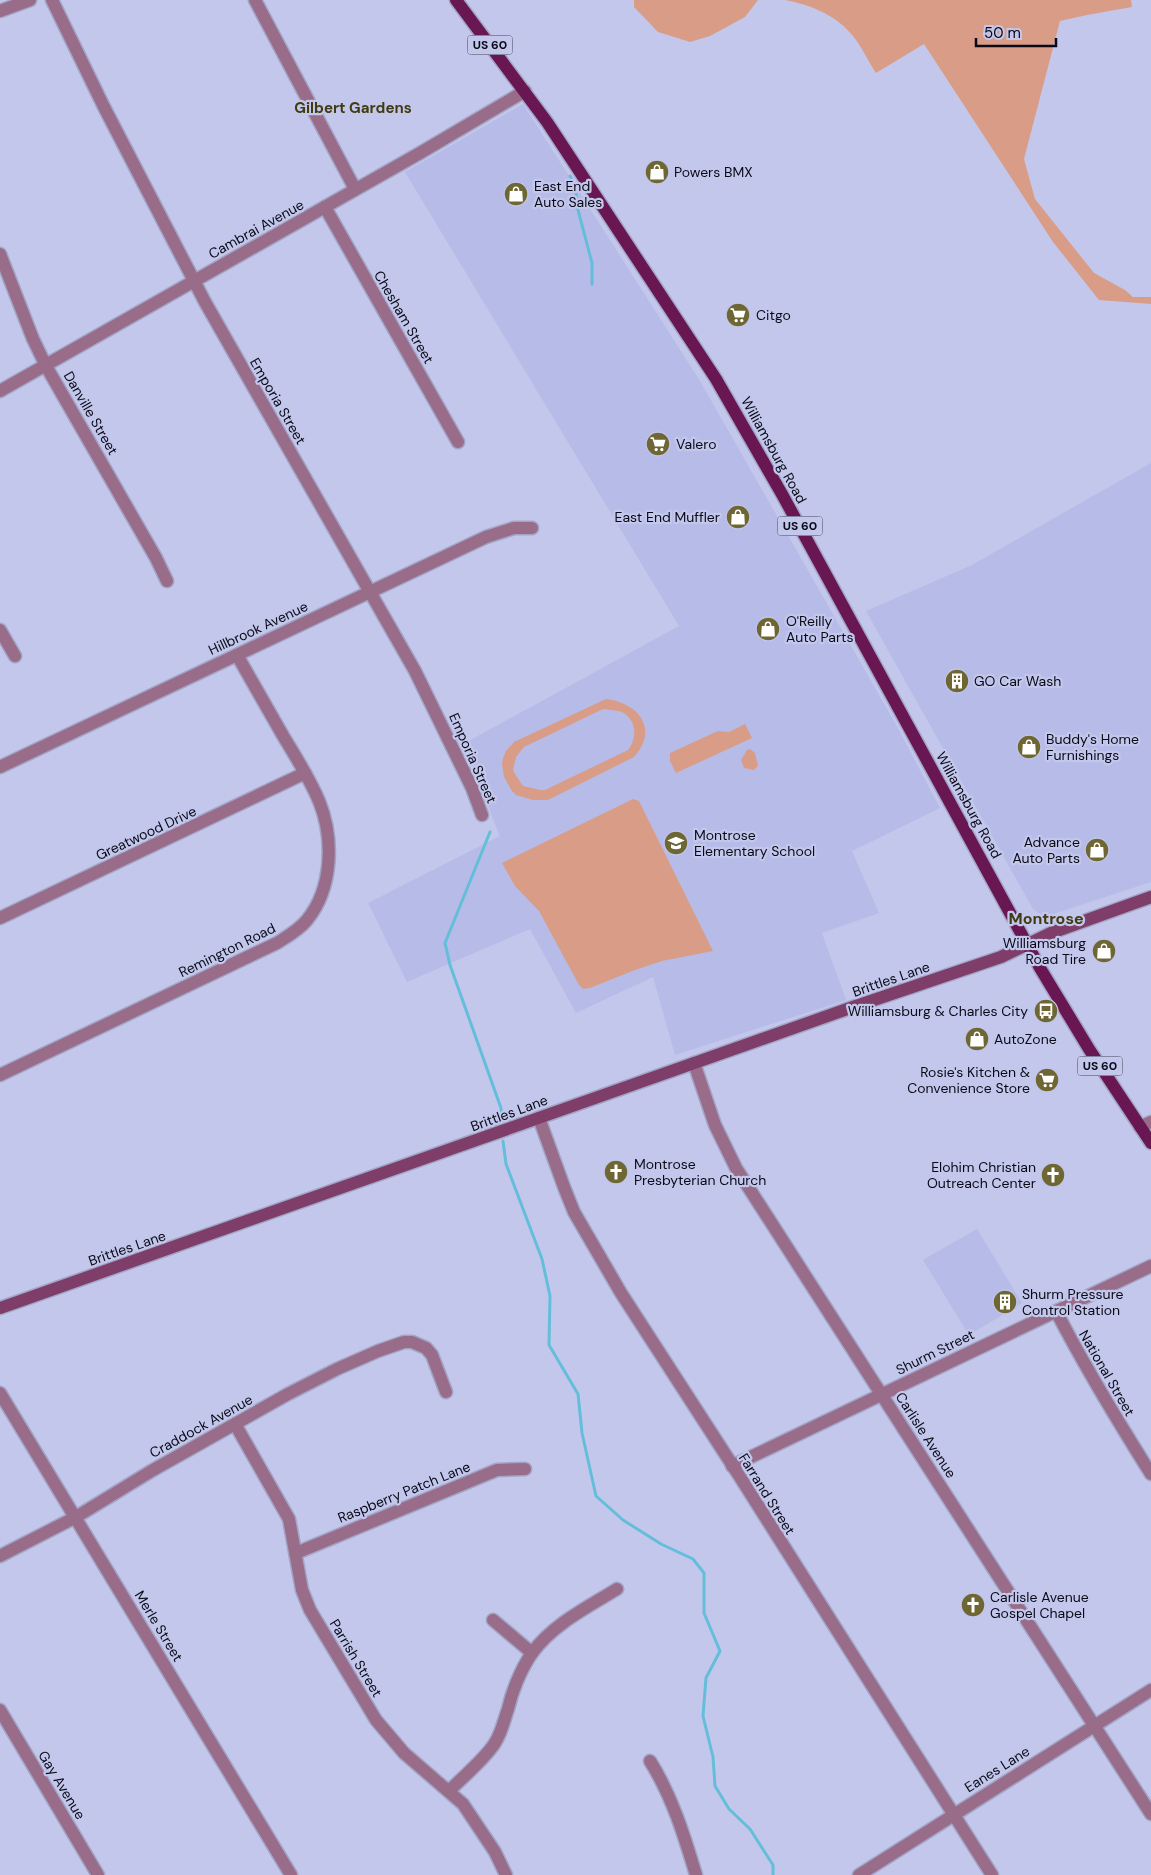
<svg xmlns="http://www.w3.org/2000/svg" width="1151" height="1875" viewBox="0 0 1151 1875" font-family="'DM Sans',sans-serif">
  <rect width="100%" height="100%" fill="#c3c7ec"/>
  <g fill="#b7bbe7">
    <path d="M 523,104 L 700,381 L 899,730 L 940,808 L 852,851 L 879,913 L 822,933 L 846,1000 L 675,1055 L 653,977 L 576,1013 L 530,929 L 407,982 L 368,903 L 500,836 L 463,744 L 679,626 L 405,172 Z"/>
    <path d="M 1151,463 L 1151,882 L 1044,917 L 1033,909 L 866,611 L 972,565 Z"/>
    <path d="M 977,1229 L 1022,1303 L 969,1335 L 923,1260 Z"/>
  </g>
  <g fill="#d99d87" fill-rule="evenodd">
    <path d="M 634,0 L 758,0 L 745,17 L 710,36 L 690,42 L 658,32 L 634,7 Z"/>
    <path d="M 785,0 L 1131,0 L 1132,7 L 1087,15 L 1060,21 L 1024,159 L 1035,199 L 1094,273 L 1125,290 L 1133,297 L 1151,297 L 1151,304 L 1099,300 L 1053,242 L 924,44 L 876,73 C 868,61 862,47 853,36 C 836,15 811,5 785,0 Z"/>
    <path d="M 606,699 C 639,703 659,729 634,757 L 548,800 L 533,800 L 516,795 L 512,791 L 504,777 L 502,764 L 503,758 L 506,751 L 514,742 ZM 603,709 C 610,710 618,710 624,713 C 637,722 637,739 628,750 L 545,790 L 540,790 L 523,786 L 515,774 L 513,770 L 516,757 L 524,747 Z"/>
    <path d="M 745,724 L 752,738 L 676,773 L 670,761 L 670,753 L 718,731 L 729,732 Z"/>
    <path d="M 750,749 L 755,753 L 758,766 L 754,770 L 744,768 L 741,760 L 747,750 Z"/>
    <path d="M 633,799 L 639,801 L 713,951 L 662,961 L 635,970 L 590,988 L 583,989 L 579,985 L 539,911 L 515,886 L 502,863 Z"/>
  </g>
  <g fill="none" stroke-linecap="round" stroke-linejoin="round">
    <g stroke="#64beda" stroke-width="3">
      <path d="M 570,176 L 575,185 L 578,210 L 592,263 L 592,284"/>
      <path d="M 490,832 L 445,943 L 450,965 L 501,1108 L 502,1121"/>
      <path d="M 503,1141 L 506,1164 L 542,1259 L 550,1296 L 549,1345 L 578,1394 L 582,1433 L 596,1496 L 623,1520 L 661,1544 L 693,1559 L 704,1573 L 704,1613 L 720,1651 L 706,1678 L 703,1716 L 713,1757 L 715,1786 L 729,1809 L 750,1829 L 773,1865 L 773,1875"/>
    </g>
    <g stroke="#a2a5c5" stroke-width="15">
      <g id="minor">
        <path d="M 52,0 L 104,107 L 205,302 L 415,671 L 472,788 L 482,815"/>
        <path d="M 255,0 L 355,189"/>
        <path d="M 0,11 L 30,0"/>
        <path d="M 325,207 L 458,442"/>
        <path d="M 0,254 L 33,339 L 46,366 L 156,558 L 167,581"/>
        <path d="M 0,391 L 420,153 L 525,91"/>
        <path d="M 0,630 L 15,656"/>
        <path d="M 0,767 L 486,537 L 514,528 L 532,528"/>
        <path d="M 0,918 L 305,773"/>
        <path d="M 0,1075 L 277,943 C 288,936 299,930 307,920 C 333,888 334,838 319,801 C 309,777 295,756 282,734 C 267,708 252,681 237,655"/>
        <path d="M 539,1118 L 564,1187 L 574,1212 L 621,1293 L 740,1477 L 992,1875"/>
        <path d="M 1140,1127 L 1151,1122"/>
        <path d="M 1056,1311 C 1085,1367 1117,1420 1151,1474"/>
        <path d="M 0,1393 L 291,1875"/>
        <path d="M 235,1424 L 289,1519 L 302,1590 L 310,1610 L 376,1720 L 404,1753 L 463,1804 L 495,1852 L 506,1875"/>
        <path d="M 732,1466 L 1151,1266"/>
        <path d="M 296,1553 L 497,1470 L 525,1469"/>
        <path d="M 0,1556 L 76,1517 L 153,1470 L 288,1394 L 337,1369 L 378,1351 L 404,1342 L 412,1342 L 426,1348 L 432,1355 L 446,1392"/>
        <path d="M 493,1620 L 532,1653"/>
        <path d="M 650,1761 C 672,1796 684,1835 696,1875"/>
        <path d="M 449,1791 C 461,1779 489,1755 496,1741 C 502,1731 504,1720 508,1709 C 512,1691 521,1669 532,1653 C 553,1624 588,1607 617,1589"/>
      </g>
    </g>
    <g stroke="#a2a5c5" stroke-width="15">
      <g id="tertiary">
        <path d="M 694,1063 L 715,1125 L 736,1168 L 1151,1814"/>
        <path d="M 0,1710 L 98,1875"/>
        <path d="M 859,1875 L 1151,1690"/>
      </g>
    </g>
    <g stroke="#a2a5c5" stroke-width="15">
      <path id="secondary" d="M 0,1308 L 853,1007 L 1001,957 L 1051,933 L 1151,897"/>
    </g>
    <g stroke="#a2a5c5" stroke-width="15">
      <path id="primary" d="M 456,0 L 547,122 L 716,379 L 783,496 L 1040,968 L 1089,1049 L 1151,1143"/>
    </g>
    <use href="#minor" stroke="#996c89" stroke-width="12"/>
    <use href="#tertiary" stroke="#996c89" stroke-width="12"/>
    <use href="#secondary" stroke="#7e3e69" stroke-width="12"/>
    <use href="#primary" stroke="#681753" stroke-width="12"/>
  </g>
  <defs>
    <g id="shop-disc" transform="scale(1.25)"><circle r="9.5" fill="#6e6633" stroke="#c3c7ec"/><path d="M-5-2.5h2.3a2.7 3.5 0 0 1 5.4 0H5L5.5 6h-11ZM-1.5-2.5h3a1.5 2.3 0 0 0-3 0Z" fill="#fff"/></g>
    <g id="supermarket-disc" transform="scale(1.25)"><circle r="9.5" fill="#6e6633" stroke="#c3c7ec"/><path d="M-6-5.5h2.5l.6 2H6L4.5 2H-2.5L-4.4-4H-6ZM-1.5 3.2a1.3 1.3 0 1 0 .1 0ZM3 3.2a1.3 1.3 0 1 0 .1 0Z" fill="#fff"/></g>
    <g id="building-disc" transform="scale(1.25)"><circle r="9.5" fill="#6e6633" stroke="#c3c7ec"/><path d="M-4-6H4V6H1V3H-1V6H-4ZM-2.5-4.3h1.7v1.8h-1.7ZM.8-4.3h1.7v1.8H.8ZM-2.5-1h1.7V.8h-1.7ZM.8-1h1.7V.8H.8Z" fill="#fff"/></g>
    <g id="school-disc" transform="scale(1.25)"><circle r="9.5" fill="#6e6633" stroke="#c3c7ec"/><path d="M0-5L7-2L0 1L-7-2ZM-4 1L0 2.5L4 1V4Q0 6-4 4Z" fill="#fff"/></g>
    <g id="bus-disc" transform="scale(1.25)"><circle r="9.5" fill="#6e6633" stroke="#c3c7ec"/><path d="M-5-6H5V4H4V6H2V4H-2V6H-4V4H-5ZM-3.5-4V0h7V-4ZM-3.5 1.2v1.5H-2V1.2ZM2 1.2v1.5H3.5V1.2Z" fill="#fff"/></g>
    <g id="church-disc" transform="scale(1.25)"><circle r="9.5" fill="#6e6633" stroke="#c3c7ec"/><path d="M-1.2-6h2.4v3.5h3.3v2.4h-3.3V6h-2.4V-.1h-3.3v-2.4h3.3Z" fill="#fff"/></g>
  </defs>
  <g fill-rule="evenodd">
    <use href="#shop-disc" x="657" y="172"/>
    <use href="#shop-disc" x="516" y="194"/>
    <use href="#supermarket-disc" x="738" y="315"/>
    <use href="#supermarket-disc" x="658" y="444"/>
    <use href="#shop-disc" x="738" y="517"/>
    <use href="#shop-disc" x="768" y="629"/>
    <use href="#building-disc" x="957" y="681"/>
    <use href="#shop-disc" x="1029" y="747"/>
    <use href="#school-disc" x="676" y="843"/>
    <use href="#shop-disc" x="1097" y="850"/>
    <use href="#shop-disc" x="1104" y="951"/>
    <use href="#bus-disc" x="1046" y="1011"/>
    <use href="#shop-disc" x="977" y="1039"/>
    <use href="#supermarket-disc" x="1047" y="1080"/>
    <use href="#church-disc" x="616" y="1172"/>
    <use href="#church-disc" x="1053" y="1175"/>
    <use href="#building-disc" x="1005" y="1302"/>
    <use href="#church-disc" x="973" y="1605"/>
  </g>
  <g text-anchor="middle" stroke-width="4.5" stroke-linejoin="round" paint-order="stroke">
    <g fill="#c3c7ec" stroke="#414356" stroke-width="1">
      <rect x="467.5" y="35.5" width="45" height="19" rx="4"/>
      <rect x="777.5" y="516.5" width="45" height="19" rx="4"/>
      <rect x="1077.5" y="1056.5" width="45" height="19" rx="4"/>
    </g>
    <g font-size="12" font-weight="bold" fill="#090a16">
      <text x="490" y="49">US 60</text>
      <text x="800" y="530">US 60</text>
      <text x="1100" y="1070">US 60</text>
    </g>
    <g font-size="14" fill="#090a16" stroke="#c3c7ec" text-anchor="start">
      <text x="674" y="177">Powers BMX</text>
      <text x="534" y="191">East End<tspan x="534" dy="16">Auto Sales</tspan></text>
      <text x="756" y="320">Citgo</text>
      <text x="676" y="449">Valero</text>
      <text x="720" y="522" text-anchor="end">East End Muffler</text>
      <text x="786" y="626">O'Reilly<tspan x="786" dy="16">Auto Parts</tspan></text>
      <text x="974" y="686">GO Car Wash</text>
      <text x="1046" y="744">Buddy's Home<tspan x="1046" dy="16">Furnishings</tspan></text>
      <text x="694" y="840">Montrose<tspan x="694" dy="16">Elementary School</tspan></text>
      <text x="1080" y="847" text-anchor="end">Advance<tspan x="1080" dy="16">Auto Parts</tspan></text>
      <text x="1086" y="948" text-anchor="end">Williamsburg<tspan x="1086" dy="16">Road Tire</tspan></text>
      <text x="1028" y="1016" text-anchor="end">Williamsburg &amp; Charles City</text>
      <text x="994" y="1044">AutoZone</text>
      <text x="1030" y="1077" text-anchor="end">Rosie's Kitchen &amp;<tspan x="1030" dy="16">Convenience Store</tspan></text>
      <text x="634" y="1169">Montrose<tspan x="634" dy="16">Presbyterian Church</tspan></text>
      <text x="1036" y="1172" text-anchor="end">Elohim Christian<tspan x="1036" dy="16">Outreach Center</tspan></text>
      <text x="1022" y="1299">Shurm Pressure<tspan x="1022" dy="16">Control Station</tspan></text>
      <text x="990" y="1602">Carlisle Avenue<tspan x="990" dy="16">Gospel Chapel</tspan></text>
    </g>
    <g font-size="14" fill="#090a16" stroke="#c3c7ec">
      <text transform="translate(256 229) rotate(-29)" y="5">Cambrai Avenue</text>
      <text transform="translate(404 317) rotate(60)" y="5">Chesham Street</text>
      <text transform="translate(278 401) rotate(60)" y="5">Emporia Street</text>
      <text transform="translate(91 413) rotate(60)" y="5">Danville Street</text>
      <text transform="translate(774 450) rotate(61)" y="5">Williamsburg Road</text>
      <text transform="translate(258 628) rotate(-25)" y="5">Hillbrook Avenue</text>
      <text transform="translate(473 758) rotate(66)" y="5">Emporia Street</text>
      <text transform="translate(969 805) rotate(61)" y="5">Williamsburg Road</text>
      <text transform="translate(146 833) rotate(-25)" y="5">Greatwood Drive</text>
      <text transform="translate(227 950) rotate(-26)" y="5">Remington Road</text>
      <text transform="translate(891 979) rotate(-19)" y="5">Brittles Lane</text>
      <text transform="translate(509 1113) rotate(-20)" y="5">Brittles Lane</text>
      <text transform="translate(127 1248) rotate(-19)" y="5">Brittles Lane</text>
      <text transform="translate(935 1352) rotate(-26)" y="5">Shurm Street</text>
      <text transform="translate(1107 1373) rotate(60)" y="5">National Street</text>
      <text transform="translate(201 1426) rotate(-29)" y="5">Craddock Avenue</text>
      <text transform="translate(926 1435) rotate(57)" y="5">Carlisle Avenue</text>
      <text transform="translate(404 1492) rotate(-22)" y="5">Raspberry Patch Lane</text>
      <text transform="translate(767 1494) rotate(58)" y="5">Farrand Street</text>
      <text transform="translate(159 1626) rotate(59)" y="5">Merle Street</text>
      <text transform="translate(356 1658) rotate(59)" y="5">Parrish Street</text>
      <text transform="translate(997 1769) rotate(-32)" y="5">Eanes Lane</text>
      <text transform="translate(62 1785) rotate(59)" y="5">Gay Avenue</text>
    </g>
    <g font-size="15" font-weight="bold" fill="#413b11" stroke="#c3c7ec">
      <text x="353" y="113">Gilbert Gardens</text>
    </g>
    <g font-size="16" font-weight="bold" fill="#413b11" stroke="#c3c7ec">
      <text x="1046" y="924">Montrose</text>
    </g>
  </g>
  <path d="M976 38v8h80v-8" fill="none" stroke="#090a16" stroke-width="2.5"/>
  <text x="984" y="38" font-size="15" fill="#090a16" stroke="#c3c7ec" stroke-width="4" paint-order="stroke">50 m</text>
</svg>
